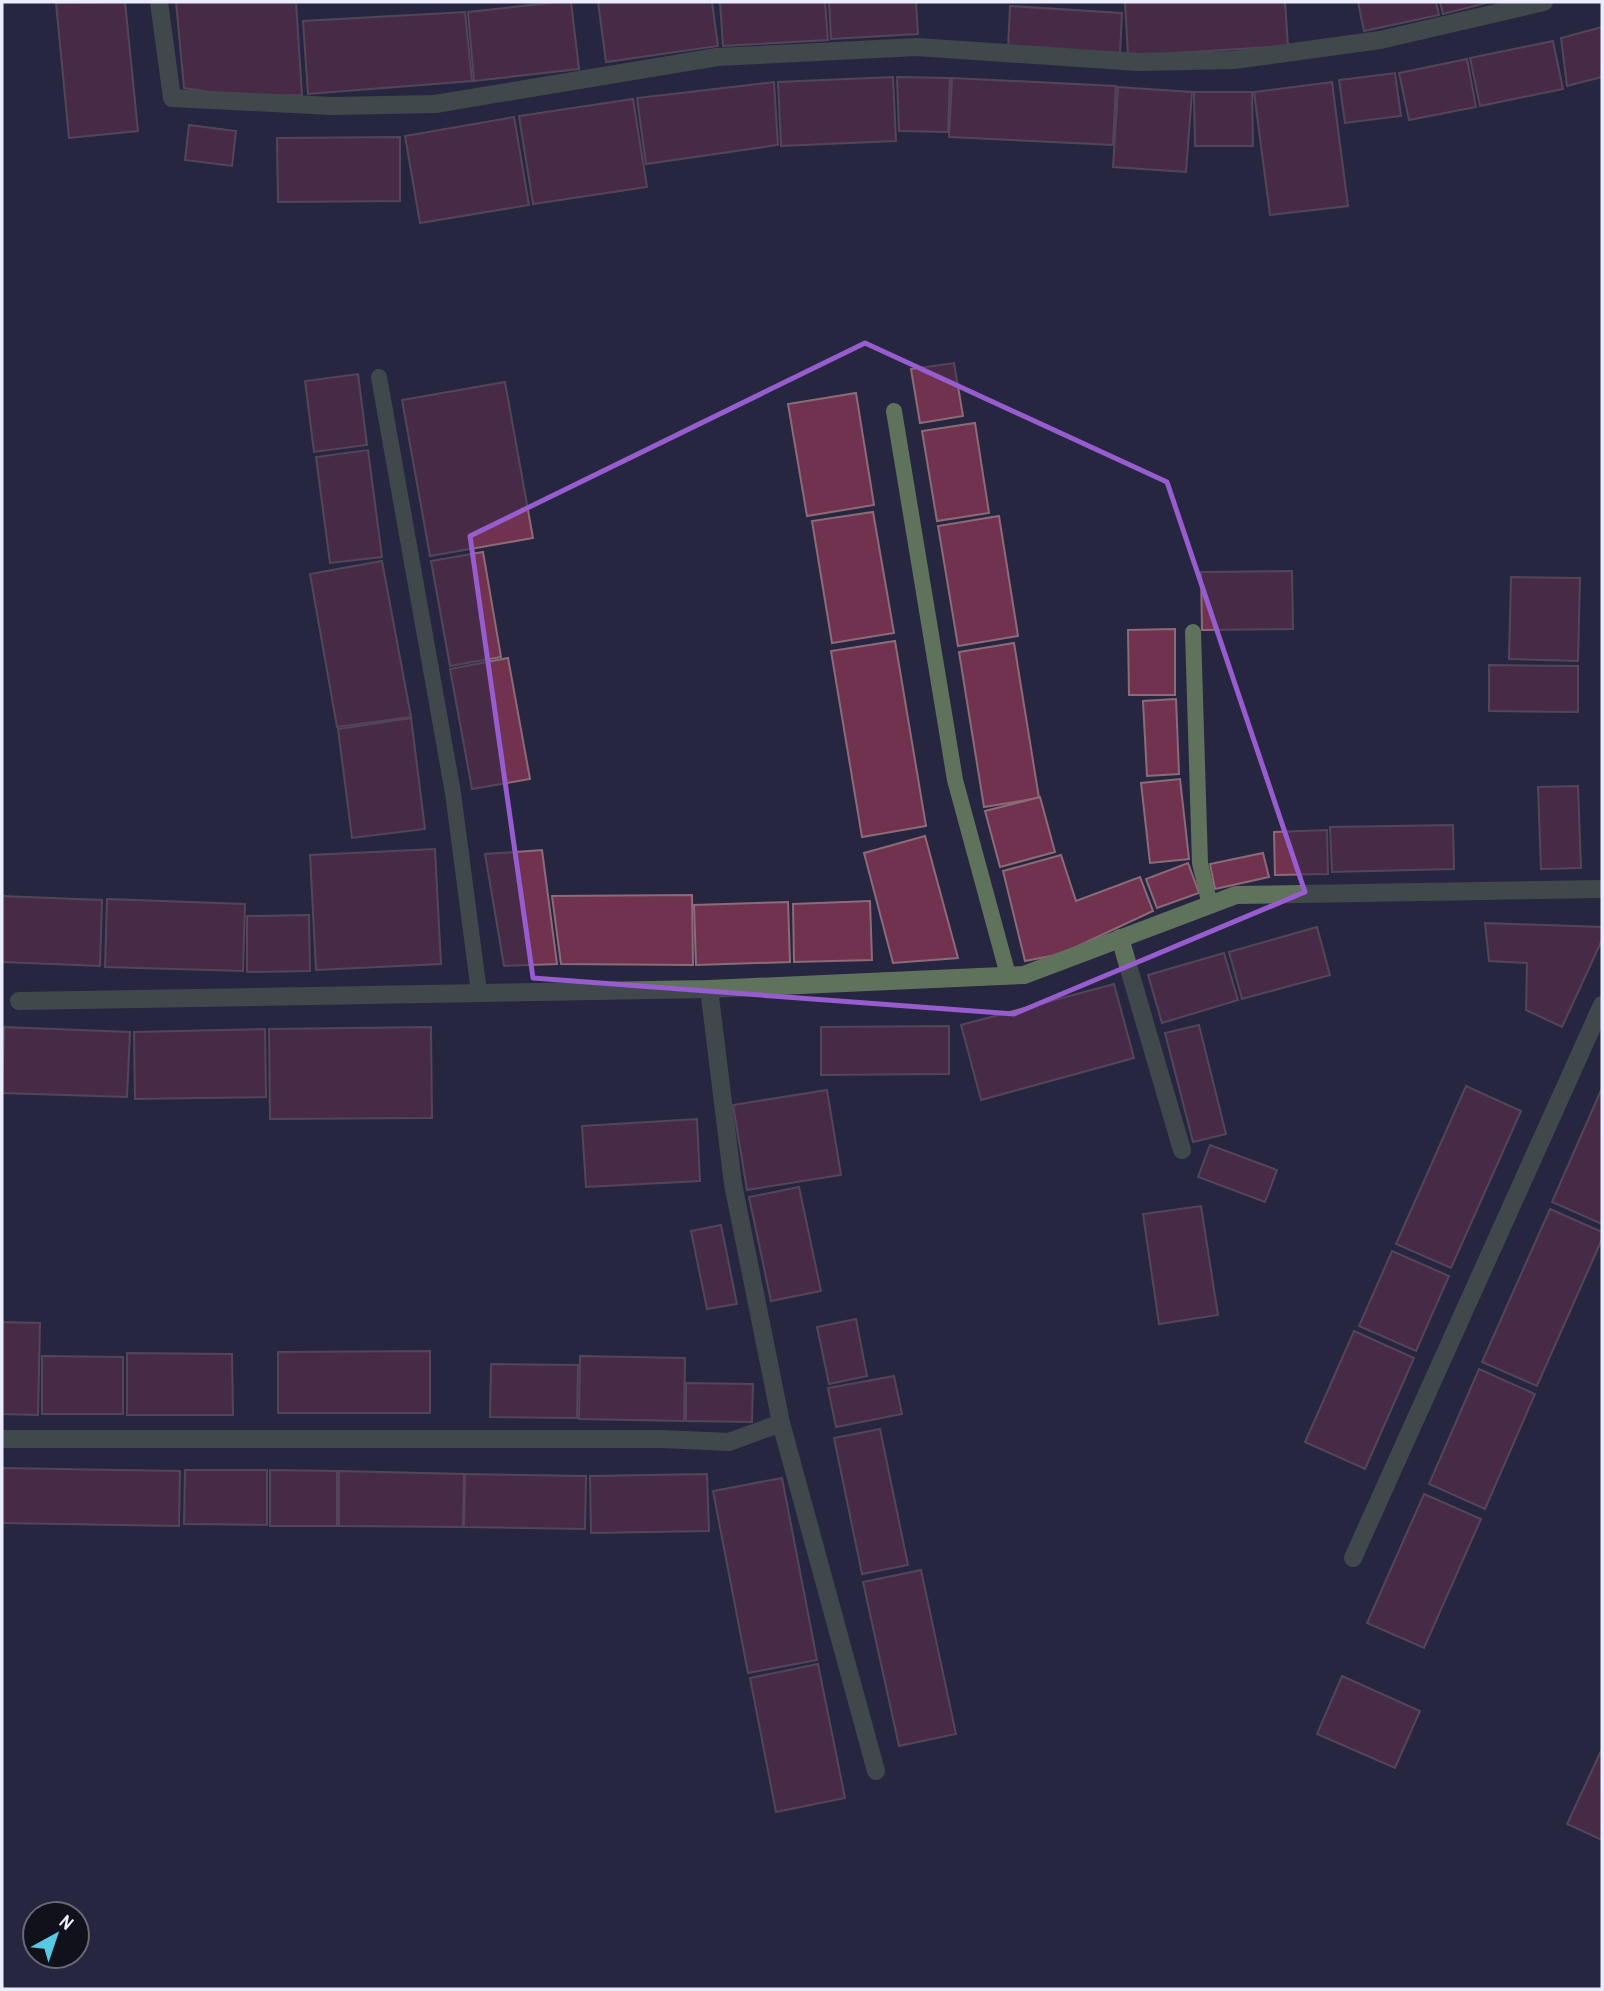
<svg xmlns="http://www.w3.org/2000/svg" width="1604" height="1991" viewBox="0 0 1604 1991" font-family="'Archivo Narrow',sans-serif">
  <rect width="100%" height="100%" fill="#272640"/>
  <g fill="#70324f" stroke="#8b6b78" stroke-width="2">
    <path d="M 125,2 L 138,131 L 69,138 L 56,3 Z"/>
    <path d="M 176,2 L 296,2 L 302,95 L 239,97 L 184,88 Z"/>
    <path d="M 559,2 L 571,2 L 579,69 L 474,81 L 468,12 Z"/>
    <path d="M 598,2 L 712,2 L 718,46 L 606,62 Z"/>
    <path d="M 720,2 L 825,2 L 828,40 L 723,46 Z"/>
    <path d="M 829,2 L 916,2 L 918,34 L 831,39 Z"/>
    <path d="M 1125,2 L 1285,2 L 1288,46 L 1128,56 Z"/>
    <path d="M 1358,2 L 1436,2 L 1439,15 L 1364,31 Z"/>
    <path d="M 1440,2 L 1490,2 L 1443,14 Z"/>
    <path d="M 1010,6 L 1122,13 L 1120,54 L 1008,48 Z"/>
    <path d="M 465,12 L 472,81 L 308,94 L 303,21 Z"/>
    <path d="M 1602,27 L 1602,77 L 1567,86 L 1561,38 Z"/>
    <path d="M 1553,41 L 1563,89 L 1480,106 L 1470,58 Z"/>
    <path d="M 1467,59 L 1476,107 L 1409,120 L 1399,73 Z"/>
    <path d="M 1395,73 L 1401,116 L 1345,123 L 1339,80 Z"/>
    <path d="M 893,77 L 896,141 L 781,146 L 778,82 Z"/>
    <path d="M 897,77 L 950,78 L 948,132 L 899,131 Z"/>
    <path d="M 952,78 L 1116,86 L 1113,145 L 949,137 Z"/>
    <path d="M 774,82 L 778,145 L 646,164 L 637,98 Z"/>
    <path d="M 1332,82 L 1348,206 L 1270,215 L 1254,92 Z"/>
    <path d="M 1118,87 L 1192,92 L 1186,172 L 1113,167 Z"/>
    <path d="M 1194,92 L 1252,92 L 1253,146 L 1195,146 Z"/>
    <path d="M 633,99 L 647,187 L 533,204 L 519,116 Z"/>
    <path d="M 514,117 L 529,205 L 420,223 L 405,136 Z"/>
    <path d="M 189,125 L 236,131 L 232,166 L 185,160 Z"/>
    <path d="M 400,137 L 400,201 L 278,202 L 277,138 Z"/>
    <path d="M 954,363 L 963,416 L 920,423 L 911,369 Z"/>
    <path d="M 358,374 L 367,445 L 314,452 L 305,381 Z"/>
    <path d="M 505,382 L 533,538 L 430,556 L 402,400 Z"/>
    <path d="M 856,393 L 874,505 L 807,516 L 788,404 Z"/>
    <path d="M 975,423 L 989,513 L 937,521 L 922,431 Z"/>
    <path d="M 368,450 L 382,557 L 330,563 L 316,457 Z"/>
    <path d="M 873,512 L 894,633 L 832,643 L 812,521 Z"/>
    <path d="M 999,516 L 1018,636 L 958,646 L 938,526 Z"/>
    <path d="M 483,552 L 501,657 L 450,666 L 431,561 Z"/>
    <path d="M 382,561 L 411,717 L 337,727 L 310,574 Z"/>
    <path d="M 1292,571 L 1293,629 L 1202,630 L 1201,572 Z"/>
    <path d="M 1511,577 L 1580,578 L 1578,661 L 1509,659 Z"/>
    <path d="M 1175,629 L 1175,695 L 1129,695 L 1128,630 Z"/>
    <path d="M 895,641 L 926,826 L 862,837 L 831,651 Z"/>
    <path d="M 1014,643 L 1039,798 L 984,807 L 959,652 Z"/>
    <path d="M 508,658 L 530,779 L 472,789 L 450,669 Z"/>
    <path d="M 1489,665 L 1578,666 L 1578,712 L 1489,711 Z"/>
    <path d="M 1176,699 L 1179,774 L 1147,776 L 1143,701 Z"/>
    <path d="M 411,718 L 425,829 L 352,838 L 338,729 Z"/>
    <path d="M 1180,779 L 1189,859 L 1150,863 L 1141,783 Z"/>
    <path d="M 1578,786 L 1581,868 L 1541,869 L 1538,787 Z"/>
    <path d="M 1040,797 L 1055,852 L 1000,867 L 985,811 Z"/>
    <path d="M 1453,825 L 1454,869 L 1332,872 L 1330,827 Z"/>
    <path d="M 1327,830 L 1328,874 L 1275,875 L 1274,832 Z"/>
    <path d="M 925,836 L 958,958 L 893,963 L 864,853 Z"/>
    <path d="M 435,849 L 441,964 L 316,970 L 310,855 Z"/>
    <path d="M 542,850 L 557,964 L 504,966 L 485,854 Z"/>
    <path d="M 1263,853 L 1269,877 L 1215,889 L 1210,864 Z"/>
    <path d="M 1061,855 L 1076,901 L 1140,877 L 1153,911 L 1061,954 L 1025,961 L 1003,871 Z"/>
    <path d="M 1188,863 L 1199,893 L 1157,908 L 1146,879 Z"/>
    <path d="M 692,895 L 693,965 L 561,964 L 552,896 Z"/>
    <path d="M 2,896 L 102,900 L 100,966 L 2,962 Z"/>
    <path d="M 107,899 L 245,904 L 243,971 L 105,967 Z"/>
    <path d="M 870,901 L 872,960 L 794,962 L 793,904 Z"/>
    <path d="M 788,902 L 790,962 L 696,965 L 694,905 Z"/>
    <path d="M 309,915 L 310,971 L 247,972 L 247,916 Z"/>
    <path d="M 1485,923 L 1602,927 L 1602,940 L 1562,1027 L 1526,1010 L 1527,963 L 1489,961 Z"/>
    <path d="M 1317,927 L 1330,975 L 1242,999 L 1229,952 Z"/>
    <path d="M 1224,953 L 1238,1000 L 1162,1023 L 1148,975 Z"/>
    <path d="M 1114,984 L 1134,1058 L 981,1100 L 961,1025 Z"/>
    <path d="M 1199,1025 L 1226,1134 L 1193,1142 L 1165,1033 Z"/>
    <path d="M 949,1026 L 949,1074 L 821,1075 L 821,1027 Z"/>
    <path d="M 4,1027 L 130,1032 L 127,1097 L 2,1093 Z"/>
    <path d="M 431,1027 L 432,1118 L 270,1119 L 269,1029 Z"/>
    <path d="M 265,1029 L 266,1097 L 135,1099 L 134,1032 Z"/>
    <path d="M 1466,1086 L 1521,1111 L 1451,1268 L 1396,1244 Z"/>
    <path d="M 1602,1088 L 1602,1224 L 1552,1202 Z"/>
    <path d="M 827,1090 L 841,1175 L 747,1190 L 733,1105 Z"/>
    <path d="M 697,1119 L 700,1181 L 586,1187 L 582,1126 Z"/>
    <path d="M 1210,1145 L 1277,1170 L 1265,1202 L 1198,1177 Z"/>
    <path d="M 799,1187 L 821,1291 L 771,1301 L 749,1197 Z"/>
    <path d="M 1201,1206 L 1218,1315 L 1159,1324 L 1143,1214 Z"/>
    <path d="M 1550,1209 L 1602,1232 L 1602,1239 L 1537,1386 L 1482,1362 Z"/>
    <path d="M 721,1225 L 737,1304 L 707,1309 L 691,1231 Z"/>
    <path d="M 1392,1251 L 1449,1276 L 1416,1351 L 1359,1326 Z"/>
    <path d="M 856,1319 L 867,1376 L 829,1384 L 817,1327 Z"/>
    <path d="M 2,1322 L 40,1323 L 38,1415 L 2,1414 Z"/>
    <path d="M 1354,1331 L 1414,1358 L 1365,1469 L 1305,1442 Z"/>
    <path d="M 430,1351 L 430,1413 L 278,1413 L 278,1352 Z"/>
    <path d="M 127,1353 L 232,1354 L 233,1415 L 127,1415 Z"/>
    <path d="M 42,1356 L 123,1357 L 123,1414 L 42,1414 Z"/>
    <path d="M 580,1356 L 685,1358 L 684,1421 L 579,1419 Z"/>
    <path d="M 491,1364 L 578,1365 L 577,1418 L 490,1417 Z"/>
    <path d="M 1479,1369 L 1535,1394 L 1485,1509 L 1429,1484 Z"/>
    <path d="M 894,1376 L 902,1414 L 836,1427 L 828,1388 Z"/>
    <path d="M 686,1383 L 753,1384 L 752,1422 L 686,1421 Z"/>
    <path d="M 880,1429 L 908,1565 L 862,1574 L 834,1438 Z"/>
    <path d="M 2,1468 L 180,1471 L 179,1526 L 2,1523 Z"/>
    <path d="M 185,1470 L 267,1470 L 267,1525 L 184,1524 Z"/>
    <path d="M 270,1470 L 337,1471 L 337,1526 L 270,1526 Z"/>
    <path d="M 339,1471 L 464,1474 L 463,1527 L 339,1526 Z"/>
    <path d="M 465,1474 L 586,1476 L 585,1529 L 464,1527 Z"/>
    <path d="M 707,1474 L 709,1531 L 591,1533 L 590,1476 Z"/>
    <path d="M 782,1478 L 817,1660 L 748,1673 L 713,1491 Z"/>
    <path d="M 1424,1494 L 1481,1519 L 1424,1648 L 1367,1623 Z"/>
    <path d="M 921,1570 L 956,1734 L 899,1746 L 863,1582 Z"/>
    <path d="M 818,1664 L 845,1798 L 776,1812 L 750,1678 Z"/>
    <path d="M 1342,1676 L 1420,1711 L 1395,1768 L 1317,1734 Z"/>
    <path d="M 1602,1749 L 1602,1840 L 1567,1824 Z"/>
  </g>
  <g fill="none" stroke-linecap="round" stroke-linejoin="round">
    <g stroke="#5f725b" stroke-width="16">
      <path d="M 379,377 L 453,793 L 479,992"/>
      <path d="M 894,411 L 955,780 L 1008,975"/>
      <path d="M 1193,632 L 1200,863 L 1210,905"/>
    </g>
    <g stroke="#5f725b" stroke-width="18">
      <path d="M 159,2 L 172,98 L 332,106 L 435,104 L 717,57 L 917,47 L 1138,62 L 1234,60 L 1380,40 L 1544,2"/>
      <path d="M 1120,938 L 1182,1150"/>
      <path d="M 709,989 L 733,1184 L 781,1423 L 876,1771"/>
      <path d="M 19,1001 L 709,989 L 1024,975 L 1236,895 L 1602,889"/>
      <path d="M 2,1439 L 662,1439 L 729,1442 L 781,1423"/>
      <path d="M 1353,1558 L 1602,1005"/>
    </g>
  </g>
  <path d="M0 0H1604V1991H0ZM 865,343 L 1167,482 L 1305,892 L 1014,1014 L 533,978 L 470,536 Z" fill="#272640" fill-opacity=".55" fill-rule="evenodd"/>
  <path fill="none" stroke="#975cce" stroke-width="5" stroke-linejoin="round" d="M 865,343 L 1167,482 L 1305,892 L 1014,1014 L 533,978 L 470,536 Z"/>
  <rect width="1604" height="1991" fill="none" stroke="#ebecfd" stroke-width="7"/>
  <g transform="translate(56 1935) rotate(40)"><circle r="33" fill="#11111c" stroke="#686976" stroke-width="2"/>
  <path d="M0-5L12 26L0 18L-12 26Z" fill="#57c9e2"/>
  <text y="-10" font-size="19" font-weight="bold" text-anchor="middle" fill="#ebecfd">N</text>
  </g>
</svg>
